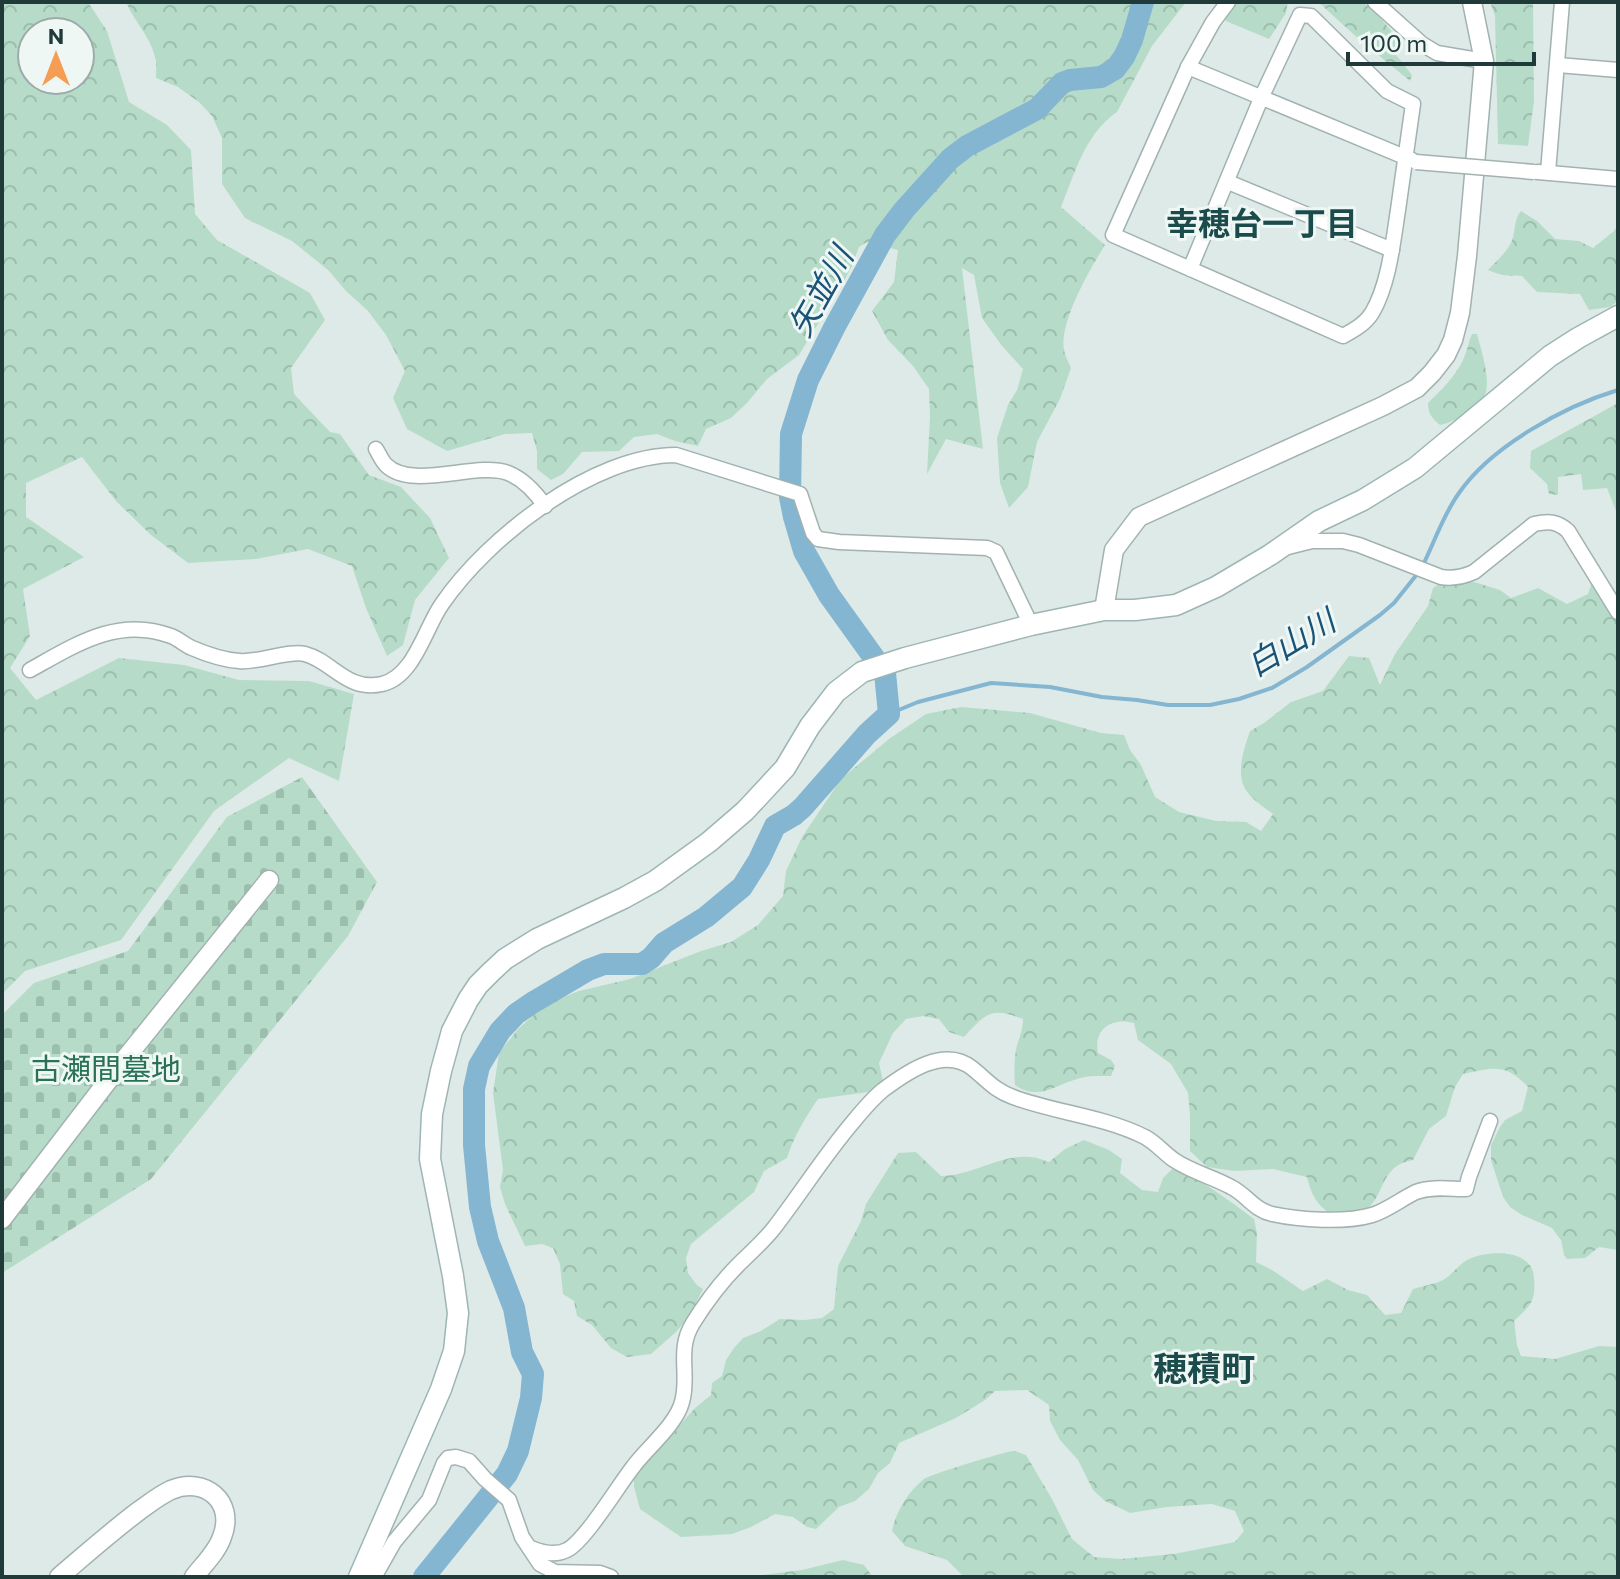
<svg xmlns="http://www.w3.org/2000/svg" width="1620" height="1579" viewBox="0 0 1620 1579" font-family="Commissioner,'Noto Sans JP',sans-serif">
  <defs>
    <pattern id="forest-crowns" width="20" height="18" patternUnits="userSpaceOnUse" patternTransform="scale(2)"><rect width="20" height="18" fill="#b6dcc9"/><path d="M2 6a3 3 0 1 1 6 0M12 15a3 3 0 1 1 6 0" fill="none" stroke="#9cbead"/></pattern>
    <pattern id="cemetery-stones" width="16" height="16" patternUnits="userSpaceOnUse" patternTransform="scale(2)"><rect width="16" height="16" fill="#b6dcc9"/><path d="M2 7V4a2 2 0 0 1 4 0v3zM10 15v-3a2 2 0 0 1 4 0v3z" fill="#9cbead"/></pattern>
  </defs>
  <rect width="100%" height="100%" fill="#deeae8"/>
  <g fill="url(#forest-crowns)" fill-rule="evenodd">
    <path d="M 2,2 L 88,2 L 107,31 L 129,102 L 167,125 L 191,150 L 195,214 L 217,240 L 310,293 L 325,320 L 291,368 L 294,394 L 330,432 L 340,434 L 369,475 L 401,487 L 430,518 L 449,558 L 415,600 L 403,645 L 387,656 L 366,608 L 352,566 L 308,549 L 256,559 L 188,563 L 151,535 L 116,501 L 82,457 L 26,483 L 26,517 L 84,557 L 23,589 L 30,636 L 10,668 L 36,700 L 119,658 L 184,665 L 239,680 L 309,681 L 354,694 L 339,781 L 289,758 L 214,811 L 121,940 L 25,971 L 2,994 ZM 32,32 L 80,32 L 80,80 L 32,80 Z"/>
    <path d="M 126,2 L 1186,2 L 1152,46 L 1117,112 C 1085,134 1075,173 1061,207 L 1105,245 C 1090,269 1059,322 1064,350 C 1065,356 1069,363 1071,368 L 1060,399 L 1037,442 L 1028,487 L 1009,508 L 1000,483 L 997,438 L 1008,405 L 1017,390 L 1023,369 L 1002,346 L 982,318 L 974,275 L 962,268 L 983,449 L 946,439 L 927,474 L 930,417 L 929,389 L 913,366 L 888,340 L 872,311 L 894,282 L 898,250 L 867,242 L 859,247 L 852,266 L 843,283 L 799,355 L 767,379 L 747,403 L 731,418 L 706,429 L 698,446 L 675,441 L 657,434 L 634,437 L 619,451 L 582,452 L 563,474 L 551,480 L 537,469 L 537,451 L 532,433 L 505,434 L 447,451 L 407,429 L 393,398 L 405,371 L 386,335 L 368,311 L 346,291 L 328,270 L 292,241 L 245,218 L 222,184 L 222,138 L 212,116 L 199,102 L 178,87 L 156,78 C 156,71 157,63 155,57 C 150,36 134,21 126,2 Z"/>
    <path d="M 1225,2 L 1288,2 L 1286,13 L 1269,39 L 1226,21 L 1218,13 Z"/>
    <path d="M 1318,2 L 1363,2 L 1379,16 L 1400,42 L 1393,51 L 1412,75 L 1410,81 L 1361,41 Z"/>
    <path d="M 1490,2 L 1533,2 L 1534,101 L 1528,146 L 1498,144 L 1495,16 Z"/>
    <path d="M 1521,211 L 1537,221 L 1555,239 L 1579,241 L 1593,248 L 1614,231 L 1618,225 L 1618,301 L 1610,307 L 1589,310 L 1580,294 L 1537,292 L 1522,276 C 1506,275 1505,277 1488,270 C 1497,260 1510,250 1513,237 C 1516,226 1514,220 1521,211 Z"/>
    <path d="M 1472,334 L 1477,334 C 1481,349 1490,377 1486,392 C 1481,408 1455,422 1440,425 C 1432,418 1428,414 1428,403 C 1441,390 1455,377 1463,360 C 1467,352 1468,343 1472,334 Z"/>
    <path d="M 1618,403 L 1618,516 L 1607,488 L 1583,490 L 1581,474 L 1558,477 L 1558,495 L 1549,494 L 1547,484 L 1530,468 L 1531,451 Z"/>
    <path d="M 1474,582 L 1500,590 L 1511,598 L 1538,588 L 1567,604 L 1588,594 L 1592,582 L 1618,621 L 1618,1250 L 1599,1247 L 1585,1258 L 1567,1259 L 1564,1255 L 1561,1240 L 1552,1228 L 1522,1215 L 1510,1207 L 1503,1197 L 1491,1160 L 1491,1145 L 1500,1127 L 1505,1120 L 1522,1111 L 1528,1087 C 1505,1062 1492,1068 1463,1074 L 1455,1087 L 1446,1116 L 1429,1129 L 1413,1160 C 1378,1166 1386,1197 1365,1210 C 1357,1214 1342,1214 1333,1216 C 1316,1204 1312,1196 1307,1177 L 1273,1169 L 1234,1171 L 1207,1167 L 1190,1151 L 1190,1115 L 1188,1093 L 1171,1064 L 1138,1040 L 1134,1023 C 1113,1017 1093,1028 1098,1053 L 1111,1060 L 1115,1066 L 1111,1076 C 1099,1076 1088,1075 1077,1079 C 1053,1086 1039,1101 1015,1085 C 1014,1072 1014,1058 1017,1045 C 1020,1036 1023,1029 1023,1019 C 991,1007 987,1012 964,1037 L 949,1032 L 939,1019 L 923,1016 L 906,1019 L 893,1033 L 879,1063 L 883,1081 L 868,1092 L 818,1099 C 805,1118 794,1136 787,1158 L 764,1171 L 754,1192 L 691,1244 L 686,1258 L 688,1273 L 697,1285 L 703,1289 L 690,1315 L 676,1332 L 651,1354 L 627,1357 L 611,1348 L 592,1325 L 577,1316 L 574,1301 L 563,1294 L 560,1264 L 553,1248 L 542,1244 L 525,1246 L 505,1204 L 500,1187 L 503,1170 L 493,1093 L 499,1053 L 518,1029 L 546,1004 L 579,991 L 630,979 L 701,951 L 731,942 L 758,925 L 783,896 L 786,871 L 802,837 L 841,779 L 889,739 L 926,714 L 961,707 L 1030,713 L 1101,733 L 1124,735 L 1130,750 L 1141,765 L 1155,797 L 1179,812 L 1216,821 L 1246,822 L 1261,831 L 1273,814 C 1265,808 1254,801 1248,793 C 1234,776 1244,749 1250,731 L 1264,723 L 1291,702 L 1323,691 L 1349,656 L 1369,658 L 1380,685 L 1395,654 L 1428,606 L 1433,588 L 1441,583 Z"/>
    <path d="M 1084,1140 L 1109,1150 L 1122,1159 L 1120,1173 L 1142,1190 L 1158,1192 L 1163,1178 L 1175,1166 C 1203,1182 1228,1199 1254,1219 L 1257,1233 L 1256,1262 L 1272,1270 L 1303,1291 L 1327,1279 L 1348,1290 L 1367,1295 L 1385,1315 L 1401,1313 L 1413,1289 C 1422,1286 1435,1284 1443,1280 C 1452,1275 1458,1265 1467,1260 C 1487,1250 1533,1248 1534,1278 C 1536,1302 1530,1306 1514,1321 L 1517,1345 L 1521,1356 L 1555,1359 L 1599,1346 L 1618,1347 L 1618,1577 L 964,1577 L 947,1560 L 905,1546 L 892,1531 C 896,1511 908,1492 924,1479 C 929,1475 1006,1451 1014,1451 C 1018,1452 1022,1454 1026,1455 L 1052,1499 L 1072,1539 L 1094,1557 L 1121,1559 L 1174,1554 L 1235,1542 L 1244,1531 L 1235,1511 L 1212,1504 L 1167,1507 L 1130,1513 L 1105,1501 L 1093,1490 L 1078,1460 L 1060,1440 L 1050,1421 L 1049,1405 L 1027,1390 L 995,1391 L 985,1400 L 956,1418 L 899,1443 L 890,1463 L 878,1473 L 869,1489 L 855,1501 L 839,1507 L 816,1529 L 807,1527 L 793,1517 L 775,1514 L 751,1527 L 732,1534 L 681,1537 L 640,1509 L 634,1487 L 634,1476 L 695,1408 L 711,1395 L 712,1383 L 722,1376 L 726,1360 L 734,1348 L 743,1338 L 761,1331 L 780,1319 L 804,1320 L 822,1318 L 834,1309 L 838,1266 L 861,1221 L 866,1204 L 898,1153 L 916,1152 L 941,1176 C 972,1176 1001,1154 1030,1157 C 1036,1157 1043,1160 1049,1162 L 1065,1149 Z"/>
    <path d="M 843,1560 L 864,1565 L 873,1577 L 747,1577 L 802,1570 Z"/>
  </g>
  <path fill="url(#cemetery-stones)" d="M 302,777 L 377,882 L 348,936 L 151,1179 L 2,1273 L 2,1015 L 34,983 L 128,951 L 227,817 Z"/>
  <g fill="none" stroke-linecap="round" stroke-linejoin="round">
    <g stroke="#84b5d1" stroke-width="4">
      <path d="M 1423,565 C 1435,541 1443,515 1459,493 C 1491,446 1565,406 1618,390"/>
      <path d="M 889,714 L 918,702 L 991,683 L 1050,687 L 1102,697 L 1137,700 L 1168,705 L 1210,705 L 1239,699 L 1272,688 L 1307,667 L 1380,615 L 1394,603 L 1418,573"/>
    </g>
    <path stroke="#84b5d1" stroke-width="22" d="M 424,1577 L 507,1474 L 518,1451 L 531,1398 L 533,1374 L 522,1352 L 514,1308 L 488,1241 L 480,1207 L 474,1145 L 474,1089 L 479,1066 L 500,1031 L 516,1014 L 532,1003 L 588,970 L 604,964 L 642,964 L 651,958 L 664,943 L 706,917 L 742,887 L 759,860 L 775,826 L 794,815 L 803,807 L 867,734 L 889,714 L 885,673 L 829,595 L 804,551 L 794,517 L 790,497 L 791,434 L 808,380 L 834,328 L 885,235 L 904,210 L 950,159 L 967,146 L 1037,109 L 1062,83 L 1070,80 L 1101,77 L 1115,69 L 1124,57 L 1132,40 L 1143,2"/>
    <g stroke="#a1b2b0" stroke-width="17">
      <g id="minor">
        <path d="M 1375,2 L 1422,44 L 1437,53 L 1484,61"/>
        <path d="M 1558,65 L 1618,70"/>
        <path d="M 1188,67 L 1412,160"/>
        <path d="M 1538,172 L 1618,179"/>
        <path d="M 1548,172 L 1562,2"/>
        <path d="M 1228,182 L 1392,250"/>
        <path d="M 1190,269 L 1262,96 L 1300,15 L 1311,16 L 1387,91 L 1413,104 C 1408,139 1403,174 1398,210 C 1393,242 1389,284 1372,313 C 1365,324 1354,330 1343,336 L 1113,235 L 1188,67 L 1213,22 L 1228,2"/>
        <path d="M 376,449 C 379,454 382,461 386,465 C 412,491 476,461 508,473 C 523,479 536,493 545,506"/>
        <path d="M 1288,547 L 1312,541 L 1343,541 L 1359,545 L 1441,577 C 1454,579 1463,577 1474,572 L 1534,524 C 1548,521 1557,521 1568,531 L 1618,612"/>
        <path d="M 30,670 C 75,645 118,616 171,636 C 179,639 185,645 192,648 C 206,654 224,660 239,661 C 258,663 289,650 305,654 C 332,661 347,692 382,684 C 414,677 425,628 442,604 C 487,538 593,455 676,455 L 800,494 L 813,533 L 818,539 L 839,542 L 987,548 L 996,552 L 1031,625"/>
        <path d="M 531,1548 C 543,1553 555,1556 567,1550 C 585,1541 618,1486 633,1467 C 647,1448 676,1425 682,1402 C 690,1375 676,1350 693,1323 C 706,1302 721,1282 739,1264 C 751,1252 764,1241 774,1228 C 801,1193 824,1156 853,1122 C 862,1111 872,1099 883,1090 C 907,1072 944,1046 972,1068 C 987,1080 994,1090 1013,1097 C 1056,1113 1103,1116 1145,1137 C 1156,1143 1164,1153 1174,1160 C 1192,1172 1213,1177 1231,1187 C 1247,1195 1254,1210 1272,1214 C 1300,1220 1345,1223 1372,1215 C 1388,1210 1401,1199 1416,1192 C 1431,1186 1451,1189 1466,1189 L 1469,1177 L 1490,1121"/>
        <path d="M 362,1571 L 377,1572 L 394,1542 L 429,1500 L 444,1463 L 448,1458 L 456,1457 L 469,1461 L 485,1479 L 509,1500 L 522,1537 L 540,1564 L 555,1572 L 600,1573 L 611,1577"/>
      </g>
    </g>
    <g stroke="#a1b2b0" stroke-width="21">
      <g id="tertiary">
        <path d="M 1104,610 L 1114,550 L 1139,517 L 1383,406 L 1417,388 L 1432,373 L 1446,355 L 1453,340 L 1460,313 L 1467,256 L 1484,61 L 1472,2"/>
        <path d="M 2,1219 L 120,1065 L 269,880"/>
        <path d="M 59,1577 C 86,1554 112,1531 140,1510 C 150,1503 160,1495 171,1490 C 204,1476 236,1501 222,1537 C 217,1552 203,1565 194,1577"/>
      </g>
    </g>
    <g stroke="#9db6b3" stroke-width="23">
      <path id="secondary" d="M 359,1577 L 441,1389 L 454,1351 L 458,1313 L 453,1276 L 430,1159 L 432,1114 L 441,1071 L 452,1031 L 468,1000 L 478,985 L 491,972 L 505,959 L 537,939 L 624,898 L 655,881 L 709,842 L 745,811 L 785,768 L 810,726 L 836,692 L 862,672 L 905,658 L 1031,625 L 1104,610 L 1135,610 L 1176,605 L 1216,587 L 1270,555 L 1319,521 L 1363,500 L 1415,468 L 1550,356 L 1578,338 L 1618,316"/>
    </g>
    <use href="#minor" stroke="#fff" stroke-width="14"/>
    <use href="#tertiary" stroke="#fff" stroke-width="18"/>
    <use href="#secondary" stroke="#fff" stroke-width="20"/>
    <g stroke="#a1b2b0" stroke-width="17" stroke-linecap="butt">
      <path id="minor-bridge" d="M 1416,162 L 1534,172"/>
    </g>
    <use href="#minor-bridge" stroke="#fff" stroke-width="14"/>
  </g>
  <g text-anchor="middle" stroke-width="6" stroke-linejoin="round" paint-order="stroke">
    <g font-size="30" fill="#297255" stroke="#eff7f5">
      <text x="106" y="1080">古瀬間墓地</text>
    </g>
    <g font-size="32" font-weight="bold" fill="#1b4c4b" stroke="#eff7f5">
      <text x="1262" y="235">幸穂台一丁目</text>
    </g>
    <g font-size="32" font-style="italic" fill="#195377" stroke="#eff7f5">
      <text transform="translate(821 292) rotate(-61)" y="11">矢並川</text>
      <text transform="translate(1291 643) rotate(-31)" y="11">白山川</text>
    </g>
    <g font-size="34" font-weight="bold" fill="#1b4c4b" stroke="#eff7f5">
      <text x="1204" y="1381">穂積町</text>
    </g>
  </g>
  <rect width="1620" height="1579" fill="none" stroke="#1f3a39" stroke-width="8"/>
  <g transform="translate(56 56)"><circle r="38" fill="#eff7f5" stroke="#9cabaa" stroke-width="2"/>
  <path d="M0-6L14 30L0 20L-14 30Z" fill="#f59d52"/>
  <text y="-12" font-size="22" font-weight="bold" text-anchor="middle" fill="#1f3a39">N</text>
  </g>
  <path d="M1348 52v12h186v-12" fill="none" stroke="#1f3a39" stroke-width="4"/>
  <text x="1360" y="52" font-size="24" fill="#1f3a39" stroke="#eff7f5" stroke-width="6" paint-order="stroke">100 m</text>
</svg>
